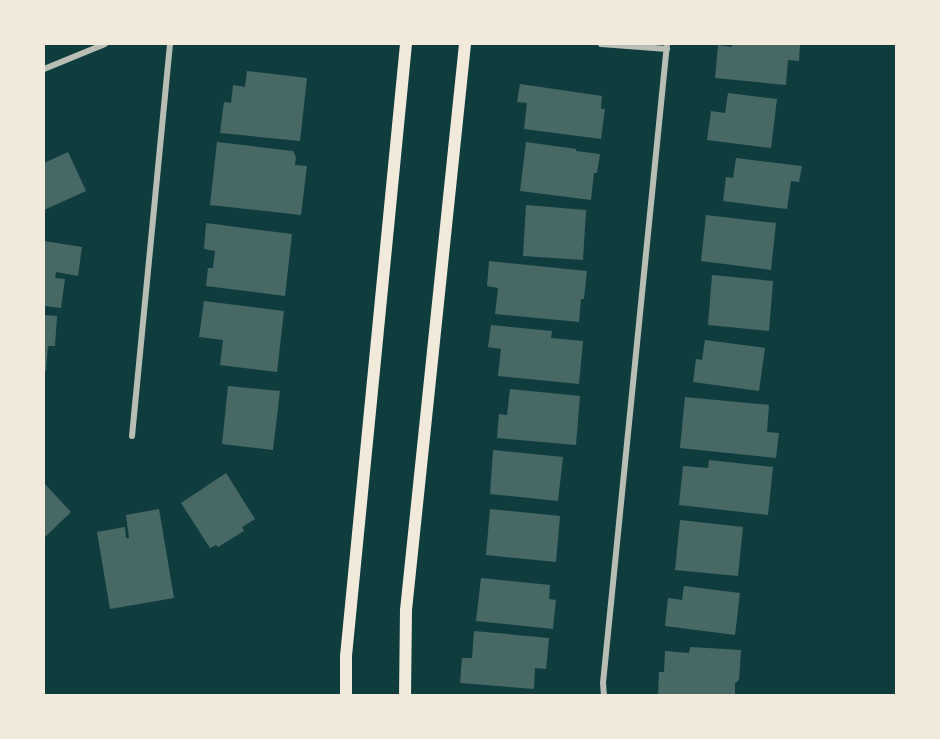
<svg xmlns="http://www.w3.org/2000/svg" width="940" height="739" viewBox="0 0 940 739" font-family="'Nunito Sans',sans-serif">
  <rect width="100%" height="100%" fill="#0f3d3e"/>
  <g fill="#486865">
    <path d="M 732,44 L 800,44 L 799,61 L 788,60 L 786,85 L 715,78 L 718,45 L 732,47 Z"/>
    <path d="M 247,71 L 307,78 L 300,141 L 220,133 L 224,102 L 231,103 L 233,85 L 245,87 Z"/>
    <path d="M 520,84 L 602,96 L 601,109 L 605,109 L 601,139 L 524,129 L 527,103 L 517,102 Z"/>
    <path d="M 728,93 L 777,99 L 771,148 L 707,140 L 711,111 L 725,113 Z"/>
    <path d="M 217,142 L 293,151 L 296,157 L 295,165 L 307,166 L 301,215 L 210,205 Z"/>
    <path d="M 526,142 L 576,149 L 576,151 L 600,154 L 597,173 L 594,173 L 591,200 L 520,191 Z"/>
    <path d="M 68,152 L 86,191 L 44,210 L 44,163 Z"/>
    <path d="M 736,158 L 802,166 L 799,182 L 791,181 L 787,209 L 723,201 L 726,177 L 733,178 Z"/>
    <path d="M 526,205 L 586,210 L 583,260 L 523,256 Z"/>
    <path d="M 706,215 L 776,223 L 771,270 L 701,261 Z"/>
    <path d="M 206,223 L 292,234 L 285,296 L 206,286 L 208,268 L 213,268 L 215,251 L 204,249 Z"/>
    <path d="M 44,241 L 82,247 L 78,276 L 56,272 L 55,278 L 65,279 L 61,308 L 44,306 Z"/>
    <path d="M 489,261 L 587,271 L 584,299 L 581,299 L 579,322 L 495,314 L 498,288 L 487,286 Z"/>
    <path d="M 712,275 L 773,281 L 769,331 L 708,325 Z"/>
    <path d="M 204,301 L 284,311 L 277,372 L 220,365 L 223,340 L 199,337 Z"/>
    <path d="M 44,315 L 57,316 L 55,346 L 48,346 L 46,371 L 44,371 Z"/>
    <path d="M 491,325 L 552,331 L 551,338 L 583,341 L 579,384 L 498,376 L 501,349 L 488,347 Z"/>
    <path d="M 705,340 L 765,348 L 759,391 L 693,382 L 696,359 L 702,360 Z"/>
    <path d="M 228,386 L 280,391 L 273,450 L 222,444 Z"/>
    <path d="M 510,389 L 580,396 L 576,445 L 497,438 L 499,414 L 507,415 Z"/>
    <path d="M 685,397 L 769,405 L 767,432 L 779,433 L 776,458 L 680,448 Z"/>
    <path d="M 493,450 L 563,457 L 558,501 L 490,494 Z"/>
    <path d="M 709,460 L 773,467 L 768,515 L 679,505 L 683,466 L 708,468 Z"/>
    <path d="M 226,473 L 255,519 L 242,527 L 244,531 L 218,547 L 216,545 L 210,548 L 181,503 Z"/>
    <path d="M 44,483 L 71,512 L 44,538 Z"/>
    <path d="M 159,509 L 174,598 L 110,609 L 97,532 L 125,527 L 126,538 L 129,538 L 126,515 Z"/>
    <path d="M 490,509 L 560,516 L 556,562 L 486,555 Z"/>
    <path d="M 680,520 L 743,527 L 738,576 L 675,570 Z"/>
    <path d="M 481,578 L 550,585 L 549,599 L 556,600 L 553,629 L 476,621 Z"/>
    <path d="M 684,586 L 740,593 L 735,635 L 665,626 L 668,598 L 682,600 Z"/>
    <path d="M 474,631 L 549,638 L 546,669 L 535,668 L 534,689 L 460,683 L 462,658 L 472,658 Z"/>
    <path d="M 690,647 L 741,650 L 739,680 L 735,683 L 735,696 L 658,695 L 659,672 L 664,672 L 665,651 L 689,653 Z"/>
  </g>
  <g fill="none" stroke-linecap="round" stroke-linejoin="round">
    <g stroke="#b8beb3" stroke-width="6">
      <path d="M 601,44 L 667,49"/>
      <path d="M 44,69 L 105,44"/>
      <path d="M 132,436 L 170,44"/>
      <path d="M 604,696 L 603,683 L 667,44"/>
    </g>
    <g stroke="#f1e9da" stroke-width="12">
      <path d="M 346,696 L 346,656 L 406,44"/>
      <path d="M 405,696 L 406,610 L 465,44"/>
    </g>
  </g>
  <rect width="940" height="739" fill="none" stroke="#f1e9da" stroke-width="90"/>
</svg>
